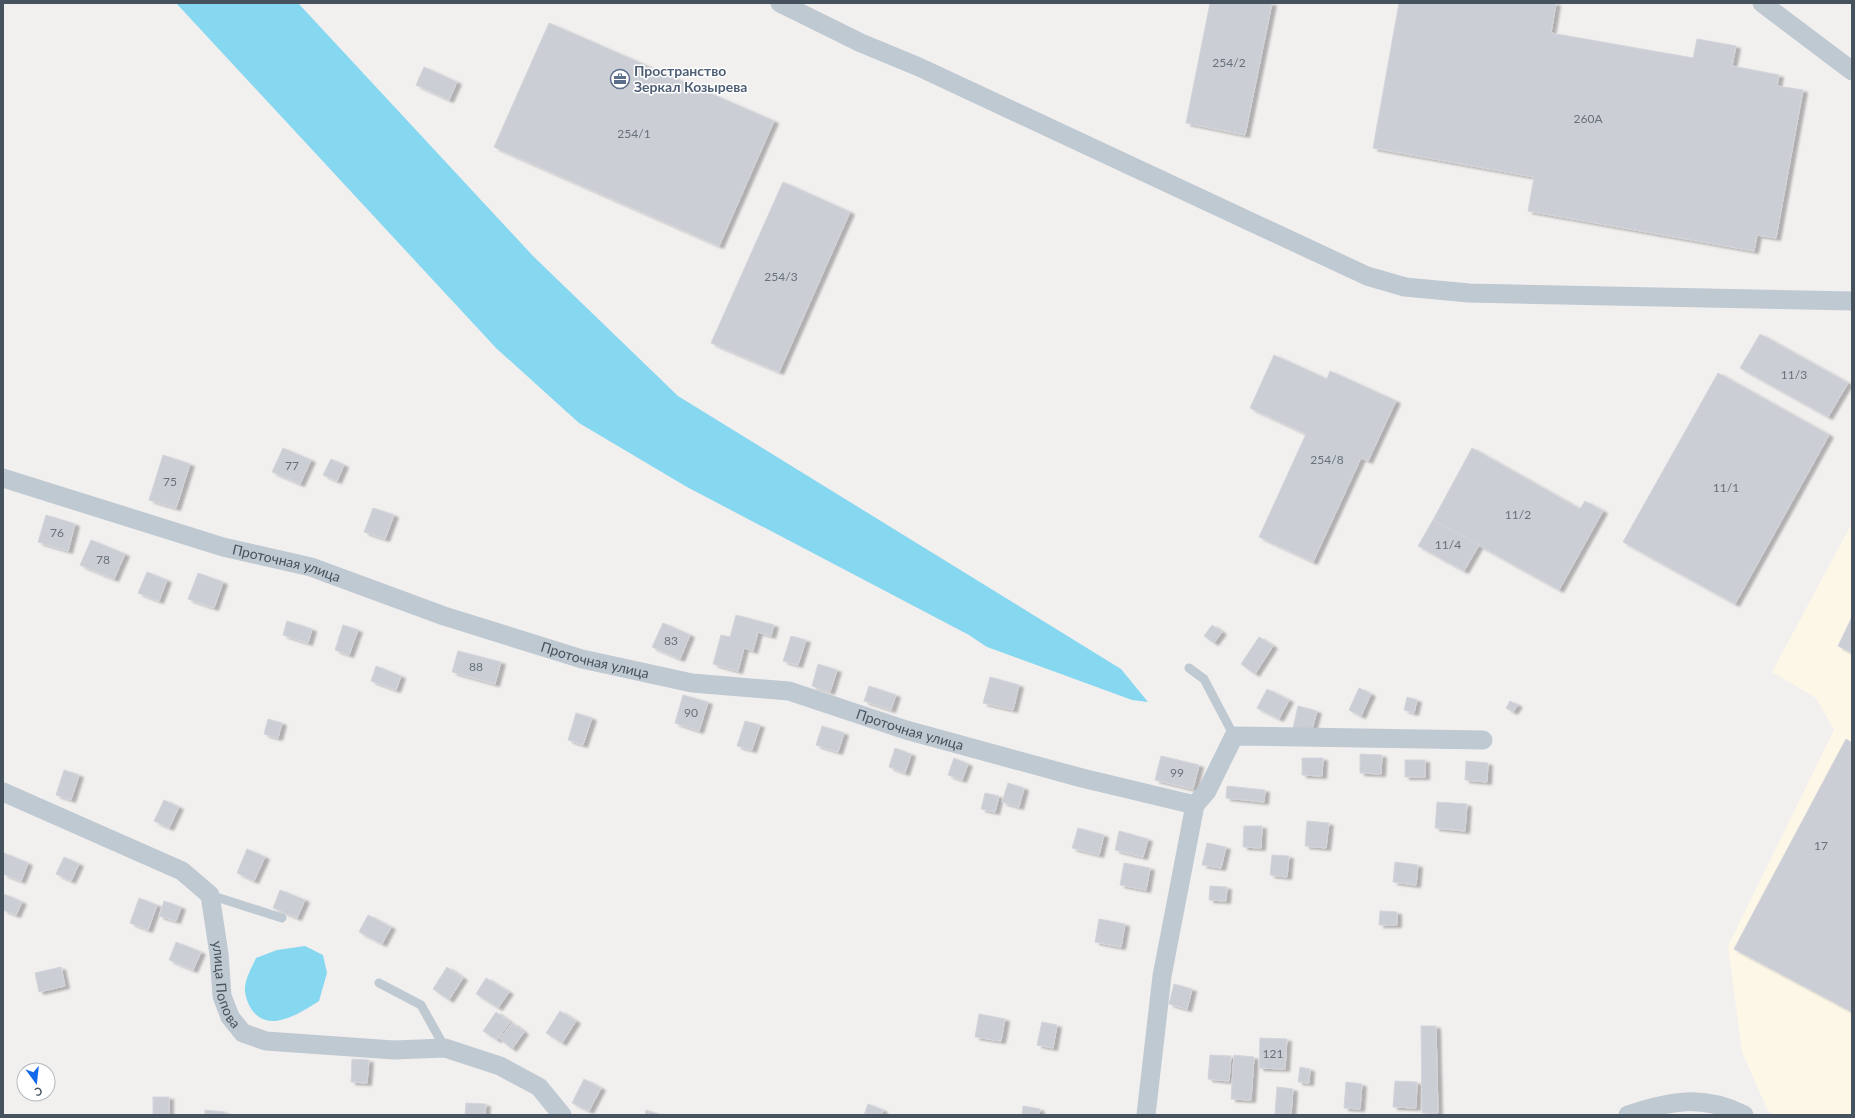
<svg xmlns="http://www.w3.org/2000/svg" width="1855" height="1118" viewBox="0 0 1855 1118" font-family="Lato,sans-serif">
  <defs>
    <filter id="shadow"><feDropShadow dx="4.5" dy="2.5" stdDeviation="1" flood-color="#0004"/></filter>
  </defs>
  <rect width="100%" height="100%" fill="#f2efef"/>
  <path fill="#fdf7e8" d="M 1852,523 L 1852,1115 L 1776,1115 L 1768,1111 L 1742,1052 L 1728,946 L 1834,730 L 1816,698 L 1772,672 Z"/>
  <g fill="#86d7f0">
    <path d="M 176,3 L 298,3 L 533,256 L 678,396 L 1121,669 L 1148,702 L 1132,700 L 987,647 L 969,635 L 687,487 L 579,423 L 496,348 Z"/>
    <path d="M 305,946 L 323,955 L 327,973 L 319,1001 C 300,1013 269,1034 252,1010 C 248,1005 244,993 245,987 C 246,977 252,967 256,958 L 277,950 Z"/>
  </g>
  <g fill="#cbced4" stroke="#d3d5db" filter="url(#shadow)">
    <path d="M 1210,3 L 1272,3 L 1245,135 L 1186,123 Z"/>
    <path d="M 1399,3 L 1556,3 L 1551,33 L 1693,58 L 1697,39 L 1736,46 L 1732,66 L 1779,75 L 1777,86 L 1803,90 L 1776,238 L 1757,235 L 1754,251 L 1528,211 L 1534,177 L 1373,148 Z"/>
    <path d="M 549,23 L 774,121 L 719,246 L 494,147 Z"/>
    <path d="M 424,67 L 457,82 L 449,100 L 416,85 Z"/>
    <path d="M 783,182 L 850,212 L 779,372 L 711,343 Z"/>
    <path d="M 1760,334 L 1848,383 L 1828,417 L 1740,368 Z"/>
    <path d="M 1274,355 L 1327,379 L 1330,371 L 1396,401 L 1368,461 L 1361,458 L 1313,562 L 1259,537 L 1306,434 L 1250,408 Z"/>
    <path d="M 1718,373 L 1829,435 L 1735,604 L 1623,542 Z"/>
    <path d="M 283,448 L 311,460 L 300,484 L 272,472 Z"/>
    <path d="M 1472,448 L 1580,509 L 1585,501 L 1603,511 L 1559,590 L 1433,520 Z"/>
    <path d="M 163,455 L 190,464 L 176,508 L 149,500 Z"/>
    <path d="M 331,459 L 344,465 L 337,481 L 323,475 Z"/>
    <path d="M 373,508 L 394,515 L 385,539 L 364,532 Z"/>
    <path d="M 46,515 L 75,524 L 68,551 L 38,542 Z"/>
    <path d="M 1433,520 L 1479,545 L 1464,571 L 1418,546 Z"/>
    <path d="M 91,540 L 125,554 L 114,579 L 80,565 Z"/>
    <path d="M 147,572 L 167,580 L 159,601 L 138,593 Z"/>
    <path d="M 198,573 L 223,582 L 214,608 L 188,599 Z"/>
    <path d="M 736,615 L 774,625 L 771,636 L 758,632 L 753,651 L 744,648 L 738,671 L 713,664 L 721,635 L 730,637 Z"/>
    <path d="M 1852,617 L 1852,653 L 1838,646 Z"/>
    <path d="M 287,621 L 312,629 L 308,643 L 283,635 Z"/>
    <path d="M 663,623 L 690,635 L 680,659 L 652,647 Z"/>
    <path d="M 343,625 L 358,630 L 349,655 L 335,650 Z"/>
    <path d="M 1212,625 L 1222,632 L 1214,643 L 1204,636 Z"/>
    <path d="M 791,636 L 806,640 L 798,665 L 783,661 Z"/>
    <path d="M 1259,637 L 1273,646 L 1255,674 L 1241,664 Z"/>
    <path d="M 458,651 L 501,662 L 495,684 L 452,672 Z"/>
    <path d="M 818,664 L 837,670 L 830,692 L 812,686 Z"/>
    <path d="M 376,666 L 401,676 L 396,690 L 371,681 Z"/>
    <path d="M 990,677 L 1019,685 L 1013,710 L 983,703 Z"/>
    <path d="M 869,686 L 896,695 L 891,710 L 864,701 Z"/>
    <path d="M 1359,688 L 1371,694 L 1361,716 L 1349,710 Z"/>
    <path d="M 1267,689 L 1289,700 L 1279,719 L 1257,708 Z"/>
    <path d="M 683,695 L 708,702 L 699,731 L 675,723 Z"/>
    <path d="M 1407,697 L 1417,700 L 1414,713 L 1404,710 Z"/>
    <path d="M 1510,701 L 1518,705 L 1513,712 L 1506,708 Z"/>
    <path d="M 1298,706 L 1317,711 L 1311,733 L 1293,728 Z"/>
    <path d="M 576,713 L 592,718 L 583,745 L 568,740 Z"/>
    <path d="M 268,719 L 282,723 L 278,738 L 264,734 Z"/>
    <path d="M 745,721 L 760,725 L 752,750 L 737,746 Z"/>
    <path d="M 822,726 L 844,733 L 838,752 L 816,745 Z"/>
    <path d="M 1846,739 L 1852,743 L 1852,1012 L 1734,949 Z"/>
    <path d="M 895,748 L 911,754 L 905,773 L 889,767 Z"/>
    <path d="M 1360,754 L 1382,755 L 1381,774 L 1360,773 Z"/>
    <path d="M 1161,756 L 1199,765 L 1193,789 L 1155,780 Z"/>
    <path d="M 954,758 L 968,764 L 962,780 L 948,775 Z"/>
    <path d="M 1302,758 L 1323,758 L 1322,776 L 1302,775 Z"/>
    <rect x="1405" y="760" width="20" height="17"/>
    <path d="M 1466,761 L 1488,763 L 1487,782 L 1465,780 Z"/>
    <path d="M 64,770 L 79,775 L 71,800 L 56,795 Z"/>
    <path d="M 1008,783 L 1024,788 L 1019,807 L 1002,802 Z"/>
    <path d="M 1227,786 L 1265,790 L 1264,802 L 1226,798 Z"/>
    <path d="M 985,793 L 999,796 L 995,812 L 981,809 Z"/>
    <path d="M 164,800 L 179,807 L 169,828 L 154,821 Z"/>
    <path d="M 1437,802 L 1467,804 L 1465,831 L 1435,828 Z"/>
    <path d="M 1307,821 L 1329,823 L 1326,848 L 1305,846 Z"/>
    <path d="M 1244,826 L 1262,826 L 1261,848 L 1243,847 Z"/>
    <path d="M 1078,828 L 1104,835 L 1099,855 L 1072,848 Z"/>
    <path d="M 1119,831 L 1148,839 L 1143,857 L 1115,850 Z"/>
    <path d="M 1207,843 L 1226,847 L 1221,868 L 1202,865 Z"/>
    <path d="M 247,849 L 265,857 L 254,881 L 237,873 Z"/>
    <path d="M 4,853 L 28,863 L 21,881 L 3,874 Z"/>
    <path d="M 1272,855 L 1289,856 L 1287,877 L 1270,875 Z"/>
    <path d="M 64,857 L 79,864 L 71,881 L 56,874 Z"/>
    <path d="M 1395,862 L 1418,865 L 1416,885 L 1393,882 Z"/>
    <path d="M 1124,863 L 1150,868 L 1146,890 L 1120,885 Z"/>
    <path d="M 1210,886 L 1227,887 L 1226,901 L 1209,900 Z"/>
    <path d="M 280,890 L 305,900 L 297,918 L 273,908 Z"/>
    <path d="M 4,894 L 22,902 L 16,915 L 3,910 Z"/>
    <path d="M 139,898 L 157,905 L 148,930 L 130,923 Z"/>
    <path d="M 164,901 L 181,907 L 176,921 L 159,916 Z"/>
    <path d="M 1380,911 L 1397,912 L 1397,925 L 1379,925 Z"/>
    <path d="M 368,915 L 391,927 L 382,944 L 359,932 Z"/>
    <path d="M 1099,919 L 1125,924 L 1121,947 L 1095,942 Z"/>
    <path d="M 176,942 L 201,952 L 193,970 L 169,960 Z"/>
    <path d="M 61,967 L 65,986 L 39,992 L 35,973 Z"/>
    <path d="M 447,967 L 463,978 L 449,1000 L 433,989 Z"/>
    <path d="M 486,978 L 509,992 L 498,1008 L 476,994 Z"/>
    <path d="M 1174,984 L 1192,989 L 1187,1009 L 1169,1004 Z"/>
    <path d="M 560,1011 L 576,1021 L 562,1043 L 546,1033 Z"/>
    <path d="M 496,1012 L 510,1022 L 497,1040 L 483,1031 Z"/>
    <path d="M 979,1014 L 1005,1019 L 1001,1041 L 975,1037 Z"/>
    <path d="M 1042,1022 L 1057,1025 L 1053,1048 L 1037,1045 Z"/>
    <path d="M 512,1023 L 524,1032 L 512,1049 L 500,1039 Z"/>
    <path d="M 1421,1026 L 1436,1026 L 1438,1113 L 1422,1113 Z"/>
    <path d="M 1260,1038 L 1287,1039 L 1285,1069 L 1259,1068 Z"/>
    <path d="M 1210,1055 L 1231,1056 L 1229,1081 L 1208,1079 Z"/>
    <path d="M 1234,1055 L 1254,1057 L 1251,1100 L 1231,1099 Z"/>
    <path d="M 352,1059 L 369,1060 L 367,1083 L 351,1082 Z"/>
    <path d="M 1300,1067 L 1310,1069 L 1309,1083 L 1298,1082 Z"/>
    <path d="M 584,1079 L 601,1088 L 589,1111 L 572,1103 Z"/>
    <path d="M 1395,1081 L 1417,1082 L 1416,1108 L 1393,1107 Z"/>
    <path d="M 1346,1082 L 1362,1084 L 1360,1109 L 1344,1108 Z"/>
    <path d="M 1277,1087 L 1293,1089 L 1291,1115 L 1275,1114 Z"/>
    <rect x="153" y="1097" width="16" height="18"/>
    <path d="M 466,1103 L 486,1104 L 485,1115 L 465,1115 Z"/>
    <path d="M 868,1104 L 883,1110 L 882,1115 L 864,1115 Z"/>
    <path d="M 1023,1106 L 1040,1109 L 1039,1115 L 1022,1115 Z"/>
    <path d="M 205,1110 L 225,1112 L 224,1115 L 205,1115 Z"/>
    <path d="M 646,1110 L 661,1115 L 645,1115 Z"/>
  </g>
  <g fill="none" stroke-linecap="round" stroke-linejoin="round">
    <g stroke="#bfc9d2" stroke-width="9">
      <path d="M 1189,668 L 1204,679 L 1234,736"/>
      <path d="M 210,895 L 282,918"/>
      <path d="M 379,983 L 421,1005 L 445,1048"/>
    </g>
    <g stroke="#bfc9d2" stroke-width="19">
      <path d="M 780,3 L 861,43 L 919,67 L 1367,276 L 1405,287 L 1469,293 L 1852,301"/>
      <path d="M 1762,3 L 1852,71"/>
      <path id="s1" d="M 3,478 L 223,547 L 311,567 L 444,616 L 582,659 L 692,683 L 789,691 L 906,730 L 1082,778 L 1195,805"/>
      <path id="s2" d="M 3,792 L 182,871 L 210,895 L 219,954 L 222,996 L 230,1017 L 243,1033 L 266,1041 L 394,1050 L 445,1048 L 500,1066 L 539,1087 L 562,1115"/>
      <path d="M 1146,1115 L 1162,976 L 1195,805 L 1207,791 L 1234,736 L 1483,740"/>
      <path d="M 1628,1115 C 1669,1101 1704,1094 1744,1115"/>
    </g>
  </g>
  <defs>
    <g id="office-ring" transform="scale(1)"><circle r="9.5" fill="#fff" stroke="#5c6f8a" stroke-width="1.5"/><path d="M-6-3h4V-5.5h4V-3h4V5H-6ZM-1-4.5V-3h2v-1.5ZM-6 0V1H6V0Z" fill="#5c6f8a"/></g>
  </defs>
  <g fill-rule="evenodd">
    <use href="#office-ring" x="620" y="79"/>
  </g>
  <g text-anchor="middle" stroke-width="3" stroke-linejoin="round" paint-order="stroke">
    <g font-size="12" fill="#67717b">
      <text x="1229" y="67">254/2</text>
      <text x="1588" y="123">260А</text>
      <text x="634" y="138">254/1</text>
      <text x="781" y="281">254/3</text>
      <text x="1794" y="379">11/3</text>
      <text x="1327" y="464">254/8</text>
      <text x="292" y="470">77</text>
      <text x="170" y="486">75</text>
      <text x="1726" y="492">11/1</text>
      <text x="1518" y="519">11/2</text>
      <text x="57" y="537">76</text>
      <text x="1448" y="549">11/4</text>
      <text x="103" y="564">78</text>
      <text x="671" y="645">83</text>
      <text x="476" y="671">88</text>
      <text x="691" y="717">90</text>
      <text x="1177" y="777">99</text>
      <text x="1821" y="850">17</text>
      <text x="1273" y="1058">121</text>
    </g>
    <g font-size="14" font-weight="bold" fill="#4e5e75" stroke="#fff" text-anchor="start">
      <text x="634" y="76">Пространство<tspan x="634" dy="16">Зеркал Козырева</tspan></text>
    </g>
    <g font-size="14" fill="#46525d" stroke="#fff">
      <text dy="5" stroke="none"><textPath href="#s1" startOffset="296">Проточная улица</textPath></text>
      <text dy="5" stroke="none"><textPath href="#s1" startOffset="620">Проточная улица</textPath></text>
      <text dy="5" stroke="none"><textPath href="#s1" startOffset="944">Проточная улица</textPath></text>
      <text dy="5" stroke="none"><textPath href="#s2" startOffset="324">улица Попова</textPath></text>
    </g>
  </g>
  <rect width="1855" height="1118" fill="none" stroke="#46525d" stroke-width="8"/>
  <g transform="translate(36 1082) rotate(165)"><circle r="19" fill="#ffffff" stroke="#b5babe"/>
  <path d="M0-3L7 15L0 10L-7 15Z" fill="#1168ea"/>
  <text y="-6" font-size="11" font-weight="bold" text-anchor="middle" fill="#46525d">С</text>
  </g>
</svg>
